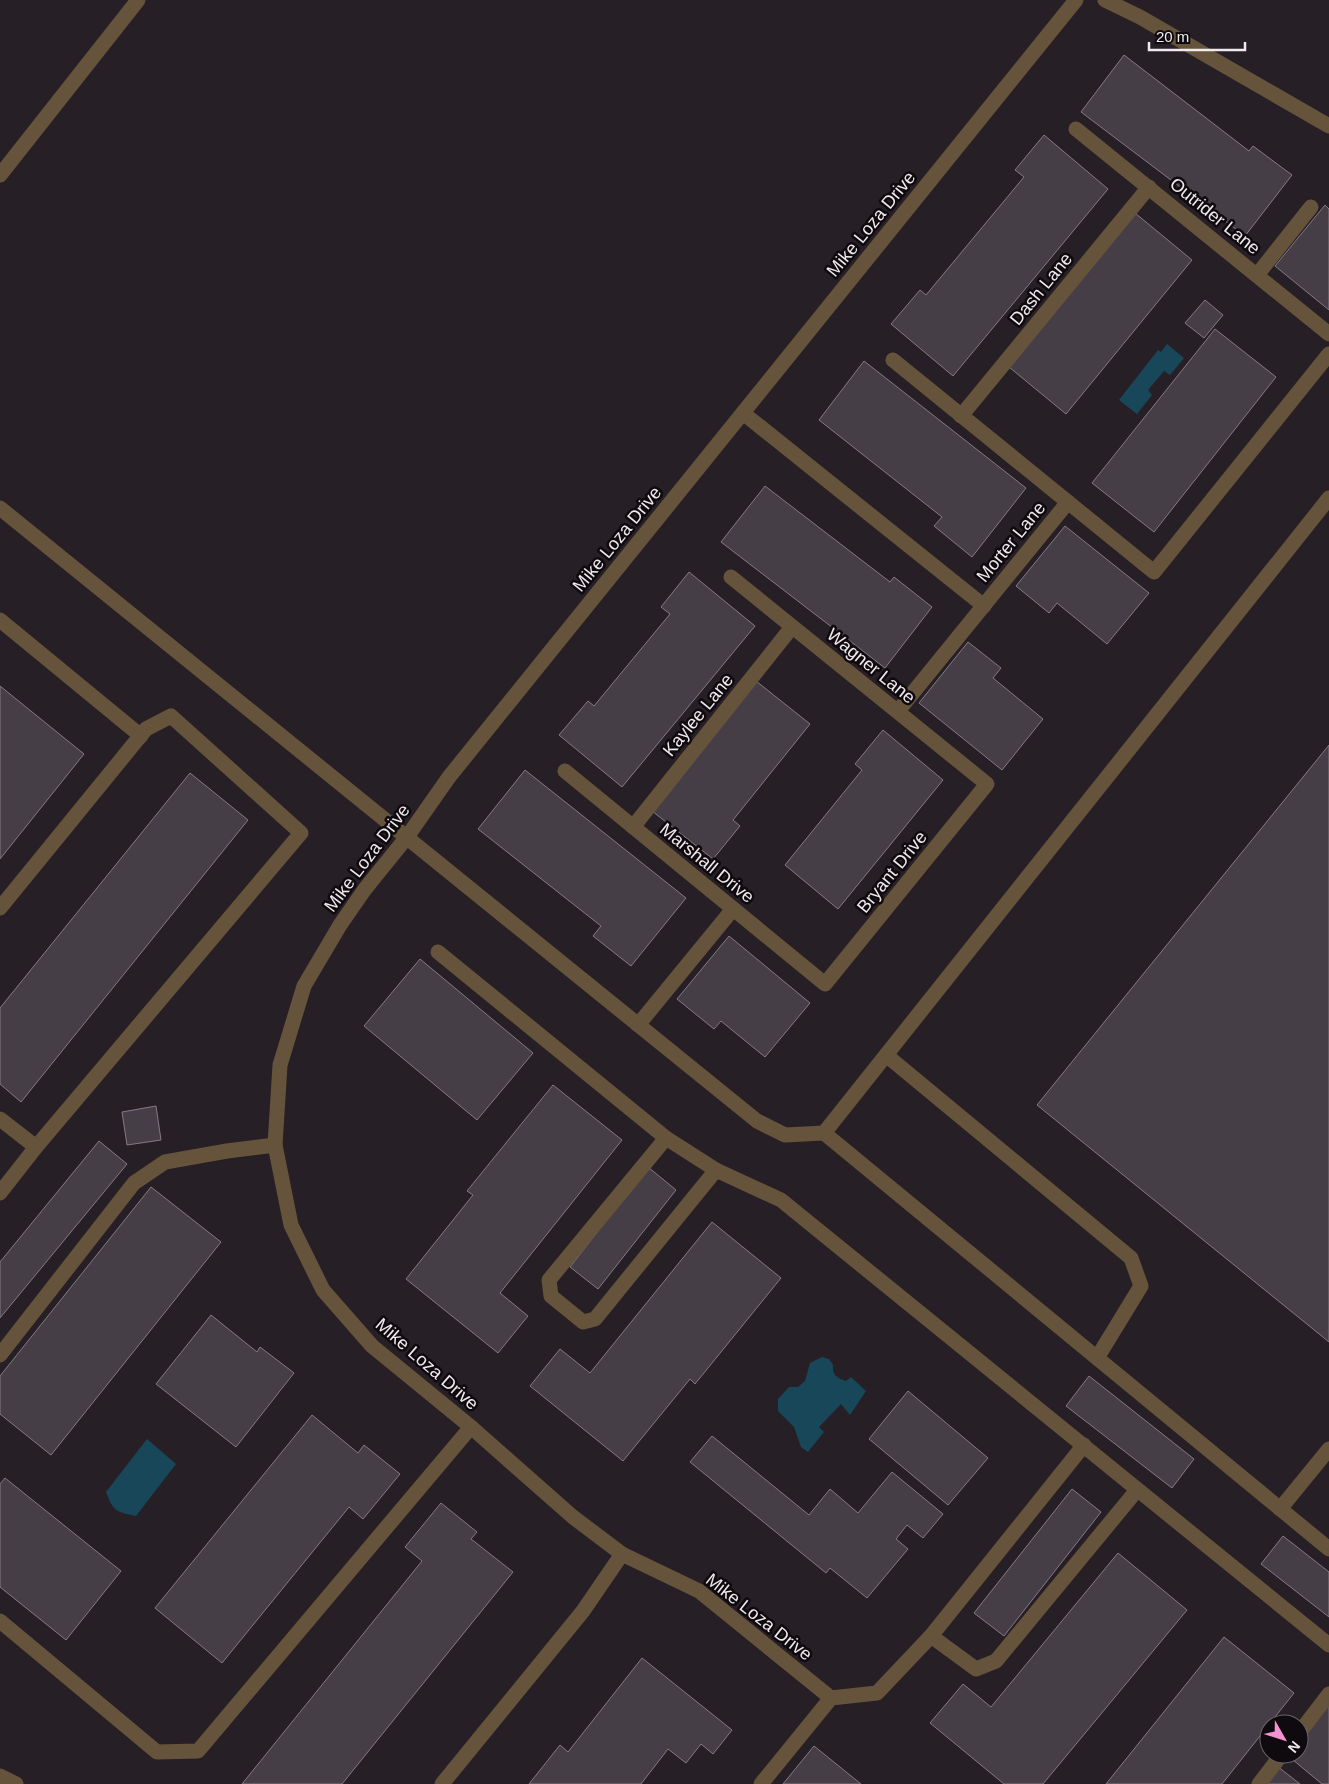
<svg xmlns="http://www.w3.org/2000/svg" width="1329" height="1784" viewBox="0 0 1329 1784" font-family="Helvetica,sans-serif">
  <rect width="100%" height="100%" fill="#271f26"/>
  <g fill="#184759">
    <path d="M 1167,344 L 1184,358 L 1170,375 L 1164,371 L 1148,390 L 1152,395 L 1137,414 L 1119,400 L 1158,350 L 1161,352 Z"/>
    <path d="M 822,1357 L 829,1359 L 833,1365 C 832,1375 837,1378 846,1381 L 851,1377 L 866,1391 L 850,1415 L 841,1404 L 819,1427 L 824,1432 L 808,1452 L 801,1447 L 794,1427 L 778,1411 L 778,1399 L 789,1387 L 798,1387 L 805,1381 L 810,1363 Z"/>
    <path d="M 147,1439 L 176,1464 L 136,1516 C 116,1512 113,1511 106,1492 Z"/>
  </g>
  <g fill="#463e47" stroke="#847a85">
    <path d="M 1124,55 L 1249,151 L 1253,146 L 1292,175 L 1245,236 L 1081,112 Z"/>
    <path d="M 1044,135 L 1108,189 L 953,376 L 891,324 L 920,290 L 926,295 L 1024,177 L 1015,170 Z"/>
    <path d="M 1325,205 L 1329,209 L 1329,310 L 1275,266 Z"/>
    <path d="M 1135,213 L 1192,260 L 1066,414 L 1009,367 Z"/>
    <path d="M 1205,300 L 1223,315 L 1204,338 L 1185,323 Z"/>
    <path d="M 1215,329 L 1276,377 L 1154,532 L 1092,483 Z"/>
    <path d="M 864,361 L 1026,488 L 972,557 L 934,526 L 942,517 L 819,420 Z"/>
    <path d="M 765,486 L 890,582 L 894,577 L 932,607 L 885,668 L 721,542 Z"/>
    <path d="M 1065,526 L 1149,593 L 1107,644 L 1057,603 L 1049,613 L 1016,586 Z"/>
    <path d="M 689,572 L 755,626 L 622,787 L 559,735 L 588,701 L 594,706 L 670,614 L 661,607 Z"/>
    <path d="M 968,642 L 1001,668 L 993,678 L 1043,719 L 1002,770 L 919,703 Z"/>
    <path d="M 756,681 L 810,724 L 733,820 L 740,826 L 713,859 L 652,811 Z"/>
    <path d="M 0,686 L 84,754 L 0,859 Z"/>
    <path d="M 883,730 L 943,780 L 838,909 L 785,865 L 862,770 L 855,764 Z"/>
    <path d="M 1329,745 L 1329,1342 L 1037,1105 Z"/>
    <path d="M 525,770 L 686,898 L 631,966 L 593,936 L 601,926 L 478,829 Z"/>
    <path d="M 190,773 L 248,820 L 21,1102 L 0,1084 L 0,1008 Z"/>
    <path d="M 729,936 L 810,1003 L 765,1057 L 721,1021 L 714,1029 L 677,999 Z"/>
    <path d="M 420,959 L 533,1053 L 477,1120 L 364,1026 Z"/>
    <path d="M 553,1085 L 622,1140 L 500,1293 L 528,1316 L 498,1353 L 406,1279 L 473,1195 L 467,1191 Z"/>
    <path d="M 156,1106 L 161,1140 L 127,1145 L 122,1112 Z"/>
    <path d="M 99,1141 L 127,1164 L 0,1318 L 0,1262 Z"/>
    <path d="M 648,1167 L 676,1190 L 598,1289 L 570,1267 Z"/>
    <path d="M 151,1187 L 221,1242 L 51,1455 L 0,1414 L 0,1376 Z"/>
    <path d="M 712,1222 L 781,1278 L 695,1384 L 690,1379 L 623,1461 L 530,1386 L 560,1349 L 590,1373 Z"/>
    <path d="M 211,1315 L 257,1352 L 260,1347 L 294,1373 L 236,1447 L 156,1384 Z"/>
    <path d="M 1089,1376 L 1194,1459 L 1172,1488 L 1066,1406 Z"/>
    <path d="M 908,1391 L 988,1458 L 948,1505 L 869,1439 Z"/>
    <path d="M 312,1415 L 358,1453 L 364,1445 L 400,1474 L 363,1519 L 349,1507 L 222,1663 L 155,1608 Z"/>
    <path d="M 712,1436 L 809,1515 L 830,1489 L 858,1513 L 892,1472 L 943,1514 L 923,1538 L 907,1525 L 896,1539 L 908,1549 L 867,1598 L 830,1568 L 826,1573 L 690,1462 Z"/>
    <path d="M 5,1478 L 121,1571 L 66,1640 L 0,1587 L 0,1484 Z"/>
    <path d="M 1072,1489 L 1101,1512 L 1004,1636 L 974,1613 Z"/>
    <path d="M 441,1503 L 477,1532 L 471,1539 L 513,1572 L 342,1784 L 242,1784 L 422,1561 L 405,1547 Z"/>
    <path d="M 1283,1536 L 1329,1572 L 1329,1617 L 1261,1564 Z"/>
    <path d="M 1118,1553 L 1187,1610 L 1043,1784 L 1004,1784 L 930,1723 L 963,1684 L 991,1707 Z"/>
    <path d="M 1224,1637 L 1294,1693 L 1222,1784 L 1106,1784 Z"/>
    <path d="M 642,1658 L 732,1730 L 713,1754 L 701,1744 L 686,1763 L 668,1749 L 641,1784 L 529,1784 L 560,1745 L 568,1752 Z"/>
    <path d="M 1329,1704 L 1329,1784 L 1322,1784 L 1287,1755 L 1299,1754 L 1299,1740 Z"/>
    <path d="M 814,1746 L 861,1784 L 783,1784 Z"/>
    <path d="M 1277,1766 L 1300,1784 L 1264,1784 Z"/>
  </g>
  <g fill="none" stroke-linecap="round" stroke-linejoin="round">
    <g stroke="#65543b" stroke-width="15">
      <path d="M 1105,0 L 1140,17 L 1329,126"/>
      <path d="M 1076,129 L 1329,334"/>
      <path d="M 0,175 L 138,0"/>
      <path d="M 1257,275 L 1311,207"/>
      <path d="M 893,360 L 1154,572 L 1329,354"/>
      <path d="M 743,413 L 984,606"/>
      <path d="M 961,416 L 1149,187"/>
      <path d="M 0,508 L 757,1121 L 785,1135 L 824,1133 L 1329,1549"/>
      <path d="M 0,620 L 141,736"/>
      <path d="M 898,711 L 1068,502"/>
      <path d="M 565,771 L 825,984 L 987,784 L 731,577"/>
      <path d="M 633,827 L 792,627"/>
      <path d="M 0,908 L 146,729 L 171,716 L 301,833 L 36,1147"/>
      <path d="M 438,952 L 666,1138 L 716,1170 L 781,1200 L 1329,1645"/>
      <path d="M 638,1025 L 733,909"/>
      <path d="M 886,1055 L 1131,1258 L 1141,1286 L 1097,1358"/>
      <path d="M 0,1119 L 36,1147 L 0,1193"/>
      <path d="M 824,1133 L 1329,498"/>
      <path d="M 666,1138 L 549,1280 L 551,1296 L 583,1322 L 595,1319 L 716,1170"/>
      <path d="M 0,1355 L 134,1183 L 165,1162 L 227,1151 L 275,1145"/>
      <path d="M 1280,1509 L 1329,1449"/>
      <path d="M 0,1621 L 157,1752 L 198,1751 L 471,1427"/>
      <path d="M 931,1636 L 976,1669 L 996,1661 L 1137,1490"/>
      <path d="M 1299,1733 L 1329,1694"/>
      <path d="M 0,1776 L 16,1784"/>
      <path d="M 761,1784 L 831,1698 L 877,1693 L 931,1636 L 1084,1445"/>
      <path d="M 1259,1784 L 1282,1754"/>
    </g>
    <g stroke="#65543b" stroke-width="15">
      <path d="M 831,1698 L 699,1591 L 622,1554 L 573,1517 L 471,1427 L 372,1346 L 323,1290 L 291,1225 L 275,1145 L 280,1065 L 304,986 L 340,925 L 365,889 L 407,837 L 449,777 L 1076,0"/>
      <path d="M 442,1784 L 583,1611 L 622,1554"/>
    </g>
  </g>
  <g text-anchor="middle" stroke-width="5" stroke-linejoin="round" paint-order="stroke">
    <g font-size="18" fill="#f0eaef" stroke="#0e0a0d">
      <text transform="translate(1215 216) rotate(39)" y="6">Outrider Lane</text>
      <text transform="translate(871 224) rotate(-51)" y="6">Mike Loza Drive</text>
      <text transform="translate(1041 289) rotate(-51)" y="6">Dash Lane</text>
      <text transform="translate(617 539) rotate(-51)" y="6">Mike Loza Drive</text>
      <text transform="translate(1011 542) rotate(-51)" y="6">Morter Lane</text>
      <text transform="translate(871 666) rotate(39)" y="6">Wagner Lane</text>
      <text transform="translate(698 715) rotate(-51)" y="6">Kaylee Lane</text>
      <text transform="translate(367 858) rotate(-53)" y="6">Mike Loza Drive</text>
      <text transform="translate(707 863) rotate(39)" y="6">Marshall Drive</text>
      <text transform="translate(892 872) rotate(-51)" y="6">Bryant Drive</text>
      <text transform="translate(427 1364) rotate(41)" y="6">Mike Loza Drive</text>
      <text transform="translate(759 1617) rotate(38)" y="6">Mike Loza Drive</text>
    </g>
  </g>
  <g transform="translate(1284 1739) rotate(129)"><circle r="24" fill="#0e0a0d" stroke="#686467"/>
  <path d="M0-4L9 19L0 12L-9 19Z" fill="#f591d2"/>
  <text y="-8" font-size="14" font-weight="bold" text-anchor="middle" fill="#f0eaef">N</text>
  </g>
  <path d="M1149 42v8h96v-8" fill="none" stroke="#f0eaef" stroke-width="2.5"/>
  <text x="1156" y="42" font-size="15" fill="#f0eaef" stroke="#0e0a0d" stroke-width="4" paint-order="stroke">20 m</text>
</svg>
